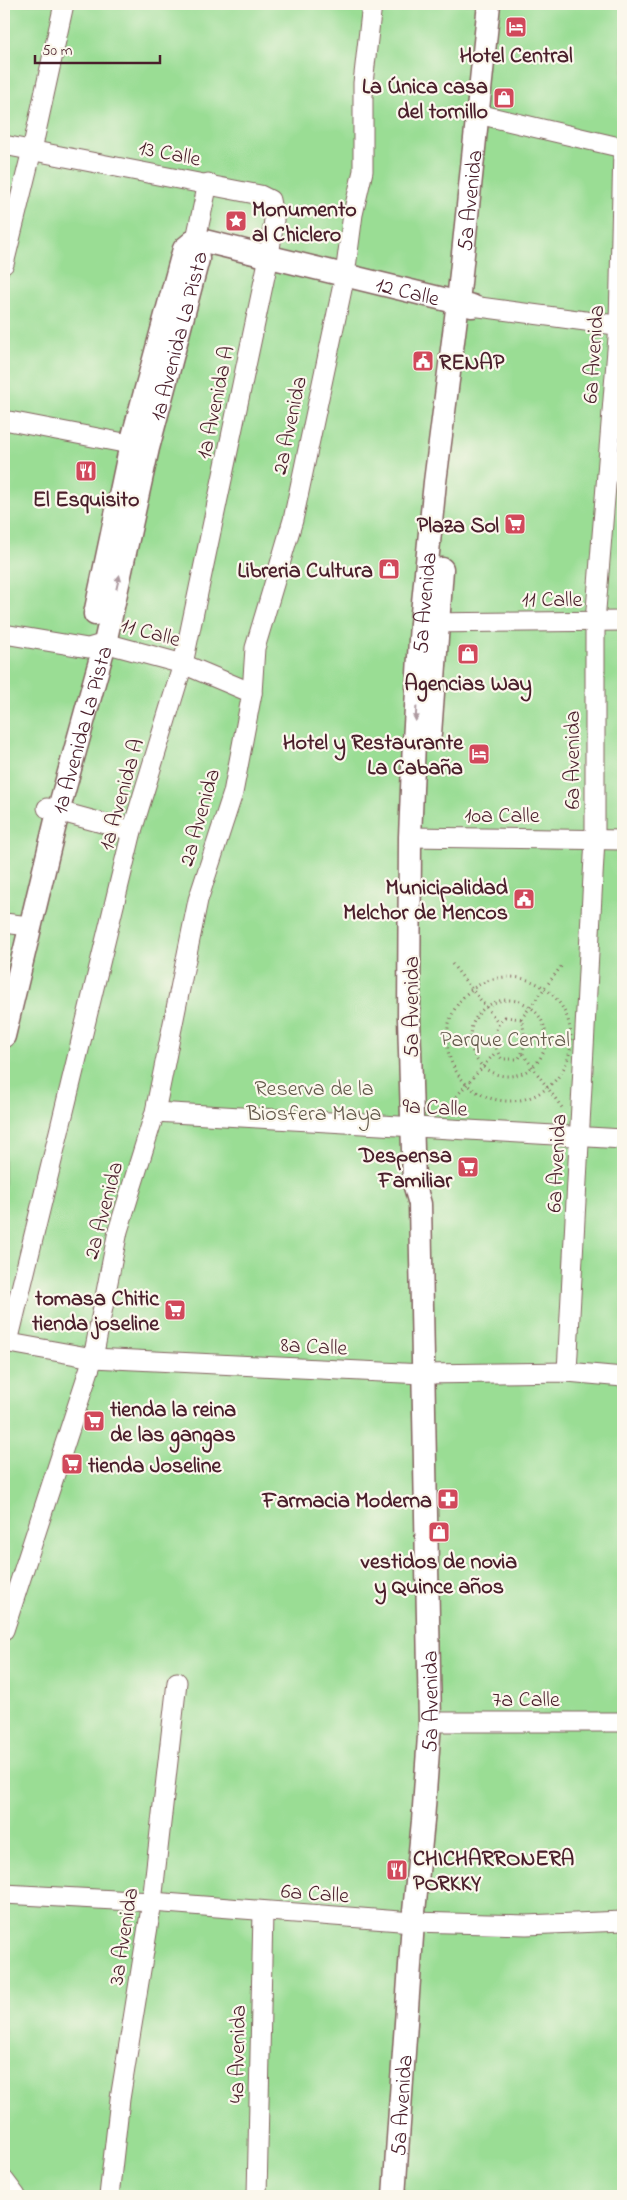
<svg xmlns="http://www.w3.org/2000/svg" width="627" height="2200" viewBox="0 0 627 2200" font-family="'Indie Flower',sans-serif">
  <rect width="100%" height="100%" fill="#fbf7ec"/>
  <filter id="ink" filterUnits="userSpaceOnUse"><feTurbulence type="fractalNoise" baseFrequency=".02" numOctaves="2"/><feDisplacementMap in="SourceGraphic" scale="10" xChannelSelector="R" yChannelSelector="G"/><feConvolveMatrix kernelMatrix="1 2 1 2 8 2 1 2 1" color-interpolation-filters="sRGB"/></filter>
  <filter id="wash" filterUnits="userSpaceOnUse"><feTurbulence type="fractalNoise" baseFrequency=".0096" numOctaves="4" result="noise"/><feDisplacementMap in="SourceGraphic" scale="20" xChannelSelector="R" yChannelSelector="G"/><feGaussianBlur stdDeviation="1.12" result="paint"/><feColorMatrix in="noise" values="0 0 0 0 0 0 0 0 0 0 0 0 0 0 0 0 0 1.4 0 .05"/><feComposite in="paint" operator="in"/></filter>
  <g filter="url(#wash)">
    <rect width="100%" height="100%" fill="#f0e1c2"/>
    <rect fill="#9add94" stroke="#727e60" x="4" y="4" width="619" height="2192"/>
  </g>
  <g filter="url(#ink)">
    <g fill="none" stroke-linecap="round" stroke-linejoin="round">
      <g stroke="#846360" stroke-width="21">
        <g id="minor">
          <path d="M 478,114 L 623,148"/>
          <path d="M 4,145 L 260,195 L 270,200 L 274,220 L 269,257 L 183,664 L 132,831 L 8,1342"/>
          <path d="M 196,239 L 208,183"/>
          <path d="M 4,264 L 32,150 L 64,4"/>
          <path d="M 472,306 L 623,326"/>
          <path d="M 4,420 L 145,447"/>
          <path d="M 425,623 L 623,621"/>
          <path d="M 4,634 L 88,648 L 105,643 L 183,664 L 252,693"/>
          <path d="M 47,808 L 132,831"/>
          <path d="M 410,837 L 623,840"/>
          <path d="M 4,923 L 29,926"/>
          <path d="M 155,1112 L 623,1139"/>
          <path d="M 4,1342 L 93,1358 L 423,1374 L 567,1372 L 623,1377"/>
          <path d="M 567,1372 L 595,838 L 595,622 L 619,325 L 623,148"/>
          <path d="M 4,1630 L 93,1358 L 118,1231 L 155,1112 L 198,900 L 233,793 L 252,693 L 255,648 L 293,520 L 345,275 L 353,214 L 363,171 L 363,83 L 372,4"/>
          <path d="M 430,1722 L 623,1722"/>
          <path d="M 4,1894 L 152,1902 L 413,1922 L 526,1925 L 623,1921"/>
          <path d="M 4,2180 L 16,2196"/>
          <path d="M 109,2196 L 120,2099 L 152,1902 L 177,1682"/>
          <path d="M 257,2196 L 263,1912"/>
        </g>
      </g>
      <g stroke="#846360" stroke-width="25">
        <g id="tertiary">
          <path id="s1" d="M 196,239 L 472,306"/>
          <path d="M 95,614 L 131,444 L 184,249 L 196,239"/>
          <path d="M 430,734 L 442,569"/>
          <path id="s2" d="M 4,1036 L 58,812 L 105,643 L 148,448 L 198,259 L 196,239"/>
          <path id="s3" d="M 394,2196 L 413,1922 L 423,1821 L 430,1722 L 420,1204 L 414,1183 L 409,1018 L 410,837 L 414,742 L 421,623 L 435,482 L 458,302 L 489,4"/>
        </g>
      </g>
      <g stroke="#846360" stroke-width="3" stroke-dasharray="1 4" stroke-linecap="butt">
        <path d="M 452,964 L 498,1022"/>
        <circle cx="509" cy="1039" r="62"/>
        <circle cx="508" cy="1038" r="38"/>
        <path d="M 505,1017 L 521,1019 C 525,1031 527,1049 518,1059 L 502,1059 C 492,1047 492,1026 505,1017 Z"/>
        <path d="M 521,1019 L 563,964"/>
        <path d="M 523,1054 L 563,1109"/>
        <path d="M 453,1100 L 496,1052"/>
      </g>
      <use href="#minor" stroke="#fff" stroke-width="19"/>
      <use href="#tertiary" stroke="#fff" stroke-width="22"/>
    </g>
    <defs><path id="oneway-solid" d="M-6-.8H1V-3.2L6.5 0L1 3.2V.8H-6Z" transform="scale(1.25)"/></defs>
    <g fill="#ae9aa0">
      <use href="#oneway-solid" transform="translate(118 582) rotate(-77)"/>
      <use href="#oneway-solid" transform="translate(416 714) rotate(93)"/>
    </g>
  </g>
  <defs>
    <g id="hotel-square" transform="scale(1.125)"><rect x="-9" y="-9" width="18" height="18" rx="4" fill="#d1495b" stroke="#fbf7ec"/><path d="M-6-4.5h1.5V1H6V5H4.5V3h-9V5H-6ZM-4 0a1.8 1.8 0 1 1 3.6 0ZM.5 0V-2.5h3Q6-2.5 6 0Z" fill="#fff"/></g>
    <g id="shop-square" transform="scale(1.125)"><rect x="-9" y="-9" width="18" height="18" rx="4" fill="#d1495b" stroke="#fbf7ec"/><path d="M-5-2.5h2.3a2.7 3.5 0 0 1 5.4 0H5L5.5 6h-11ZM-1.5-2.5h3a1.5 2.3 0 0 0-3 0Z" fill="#fff"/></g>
    <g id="sight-square" transform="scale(1.125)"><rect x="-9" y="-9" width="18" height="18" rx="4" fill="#d1495b" stroke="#fbf7ec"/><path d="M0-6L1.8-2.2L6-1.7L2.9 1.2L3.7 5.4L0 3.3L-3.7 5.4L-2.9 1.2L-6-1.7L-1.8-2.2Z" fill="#fff"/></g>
    <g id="civic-square" transform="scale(1.125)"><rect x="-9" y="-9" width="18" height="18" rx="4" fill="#d1495b" stroke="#fbf7ec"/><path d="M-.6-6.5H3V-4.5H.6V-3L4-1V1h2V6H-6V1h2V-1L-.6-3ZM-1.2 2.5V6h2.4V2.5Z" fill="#fff"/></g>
    <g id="restaurant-square" transform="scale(1.125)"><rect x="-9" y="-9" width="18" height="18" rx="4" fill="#d1495b" stroke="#fbf7ec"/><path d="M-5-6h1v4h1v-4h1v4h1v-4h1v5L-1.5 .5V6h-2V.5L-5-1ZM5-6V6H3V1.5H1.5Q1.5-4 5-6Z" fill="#fff"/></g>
    <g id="supermarket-square" transform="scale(1.125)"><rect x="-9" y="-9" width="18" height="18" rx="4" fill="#d1495b" stroke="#fbf7ec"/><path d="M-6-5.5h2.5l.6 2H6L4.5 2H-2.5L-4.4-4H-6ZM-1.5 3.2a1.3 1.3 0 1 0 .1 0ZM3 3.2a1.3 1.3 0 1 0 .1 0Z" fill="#fff"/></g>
    <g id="pharmacy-square" transform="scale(1.125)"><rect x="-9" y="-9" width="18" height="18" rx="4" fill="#d1495b" stroke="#fbf7ec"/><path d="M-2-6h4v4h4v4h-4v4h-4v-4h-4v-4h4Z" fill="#fff"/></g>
  </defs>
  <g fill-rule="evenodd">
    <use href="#hotel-square" x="516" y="27"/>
    <use href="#shop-square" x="504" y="98"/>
    <use href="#sight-square" x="236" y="221"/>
    <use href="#civic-square" x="423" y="361"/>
    <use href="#restaurant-square" x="86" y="471"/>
    <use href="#supermarket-square" x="515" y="524"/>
    <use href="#shop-square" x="389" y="569"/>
    <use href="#shop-square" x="468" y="654"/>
    <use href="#hotel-square" x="479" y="754"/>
    <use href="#civic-square" x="524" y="899"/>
    <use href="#supermarket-square" x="468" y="1167"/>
    <use href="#supermarket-square" x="175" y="1310"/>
    <use href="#supermarket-square" x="94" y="1421"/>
    <use href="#supermarket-square" x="72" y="1464"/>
    <use href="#pharmacy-square" x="448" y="1499"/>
    <use href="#shop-square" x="439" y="1532"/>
    <use href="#restaurant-square" x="397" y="1870"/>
  </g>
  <g text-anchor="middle" stroke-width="4.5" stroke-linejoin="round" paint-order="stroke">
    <g font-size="22" font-weight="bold" fill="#4a1f2b" stroke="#fbf7ec" text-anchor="end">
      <text x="516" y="62" text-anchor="middle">Hotel Central</text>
      <text x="488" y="93">La Única casa<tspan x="488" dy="25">del tornillo</tspan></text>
      <text x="252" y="216" text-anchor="start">Monumento<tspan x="252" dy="25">al Chiclero</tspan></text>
      <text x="439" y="369" text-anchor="start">RENAP</text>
      <text x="86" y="506" text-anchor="middle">El Esquisito</text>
      <text x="499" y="532">Plaza Sol</text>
      <text x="373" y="577">Libreria Cultura</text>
      <text x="468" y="690" text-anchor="middle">Agencias Way</text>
      <text x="463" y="749">Hotel y Restaurante<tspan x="463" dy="25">La Cabaña</tspan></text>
      <text x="508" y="894">Municipalidad<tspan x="508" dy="25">Melchor de Mencos</tspan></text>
      <text x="452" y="1162">Despensa<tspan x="452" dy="25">Familiar</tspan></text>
      <text x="159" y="1305">tomasa Chitic<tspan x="159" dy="25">tienda joseline</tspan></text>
      <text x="110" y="1416" text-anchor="start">tienda la reina<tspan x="110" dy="25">de las gangas</tspan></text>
      <text x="88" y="1472" text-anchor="start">tienda Joseline</text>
      <text x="432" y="1507">Farmacia Moderna</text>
      <text x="439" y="1568" text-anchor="middle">vestidos de novia<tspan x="439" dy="25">y Quince años</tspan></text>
      <text x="413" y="1865" text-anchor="start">CHICHARRONERA<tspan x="413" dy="25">PORKKY</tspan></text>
    </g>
    <g font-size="22" fill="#4a1f2b" stroke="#fbf7ec">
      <text transform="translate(170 152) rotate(11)" y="8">13 Calle</text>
      <text dy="8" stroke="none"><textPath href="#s3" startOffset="2001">5a Avenida</textPath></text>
      <text dy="8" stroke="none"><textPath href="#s1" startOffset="218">12 Calle</textPath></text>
      <text dy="8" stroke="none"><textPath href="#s2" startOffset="721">1a Avenida La Pista</textPath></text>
      <text transform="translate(592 354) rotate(-86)" y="8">6a Avenida</text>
      <text transform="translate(214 402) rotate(-78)" y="8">1a Avenida A</text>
      <text transform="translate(288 425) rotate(-78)" y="8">2a Avenida</text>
      <text x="552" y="606">11 Calle</text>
      <text dy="8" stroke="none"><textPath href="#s3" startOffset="1596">5a Avenida</textPath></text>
      <text transform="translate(151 631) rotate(15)" y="8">11 Calle</text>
      <text dy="8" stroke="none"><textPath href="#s2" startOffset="316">1a Avenida La Pista</textPath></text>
      <text transform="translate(571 760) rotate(-90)" y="8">6a Avenida</text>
      <text transform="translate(120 794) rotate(-74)" y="8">1a Avenida A</text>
      <text x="502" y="822">10a Calle</text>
      <text transform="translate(198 817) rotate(-74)" y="8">2a Avenida</text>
      <text transform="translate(410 1007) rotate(-90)" y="8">5a Avenida</text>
      <text transform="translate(435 1106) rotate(3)" y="8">9a Calle</text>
      <text transform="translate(555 1163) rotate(-87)" y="8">6a Avenida</text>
      <text transform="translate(102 1210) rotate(-75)" y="8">2a Avenida</text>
      <text transform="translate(314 1345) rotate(3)" y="8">8a Calle</text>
      <text x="526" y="1706">7a Calle</text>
      <text dy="8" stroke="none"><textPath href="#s3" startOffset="496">5a Avenida</textPath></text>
      <text transform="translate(315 1892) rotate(4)" y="8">6a Calle</text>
      <text transform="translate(122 1936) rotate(-81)" y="8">3a Avenida</text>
      <text transform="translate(236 2054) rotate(-89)" y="8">4a Avenida</text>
      <text dy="8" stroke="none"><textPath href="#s3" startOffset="91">5a Avenida</textPath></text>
    </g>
    <g font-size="22" fill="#62584a" stroke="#fbf7ec">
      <text x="505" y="1046">Parque Central</text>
      <text x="314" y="1095">Reserva de la<tspan x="314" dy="25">Biosfera Maya</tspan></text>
    </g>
  </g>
  <rect width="627" height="2200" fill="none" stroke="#fbf7ec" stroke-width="20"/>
  <path d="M35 55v8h125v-8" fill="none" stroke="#4a1f2b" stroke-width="2.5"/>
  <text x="42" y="55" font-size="15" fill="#4a1f2b" stroke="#fbf7ec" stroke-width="4" paint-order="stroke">50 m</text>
</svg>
